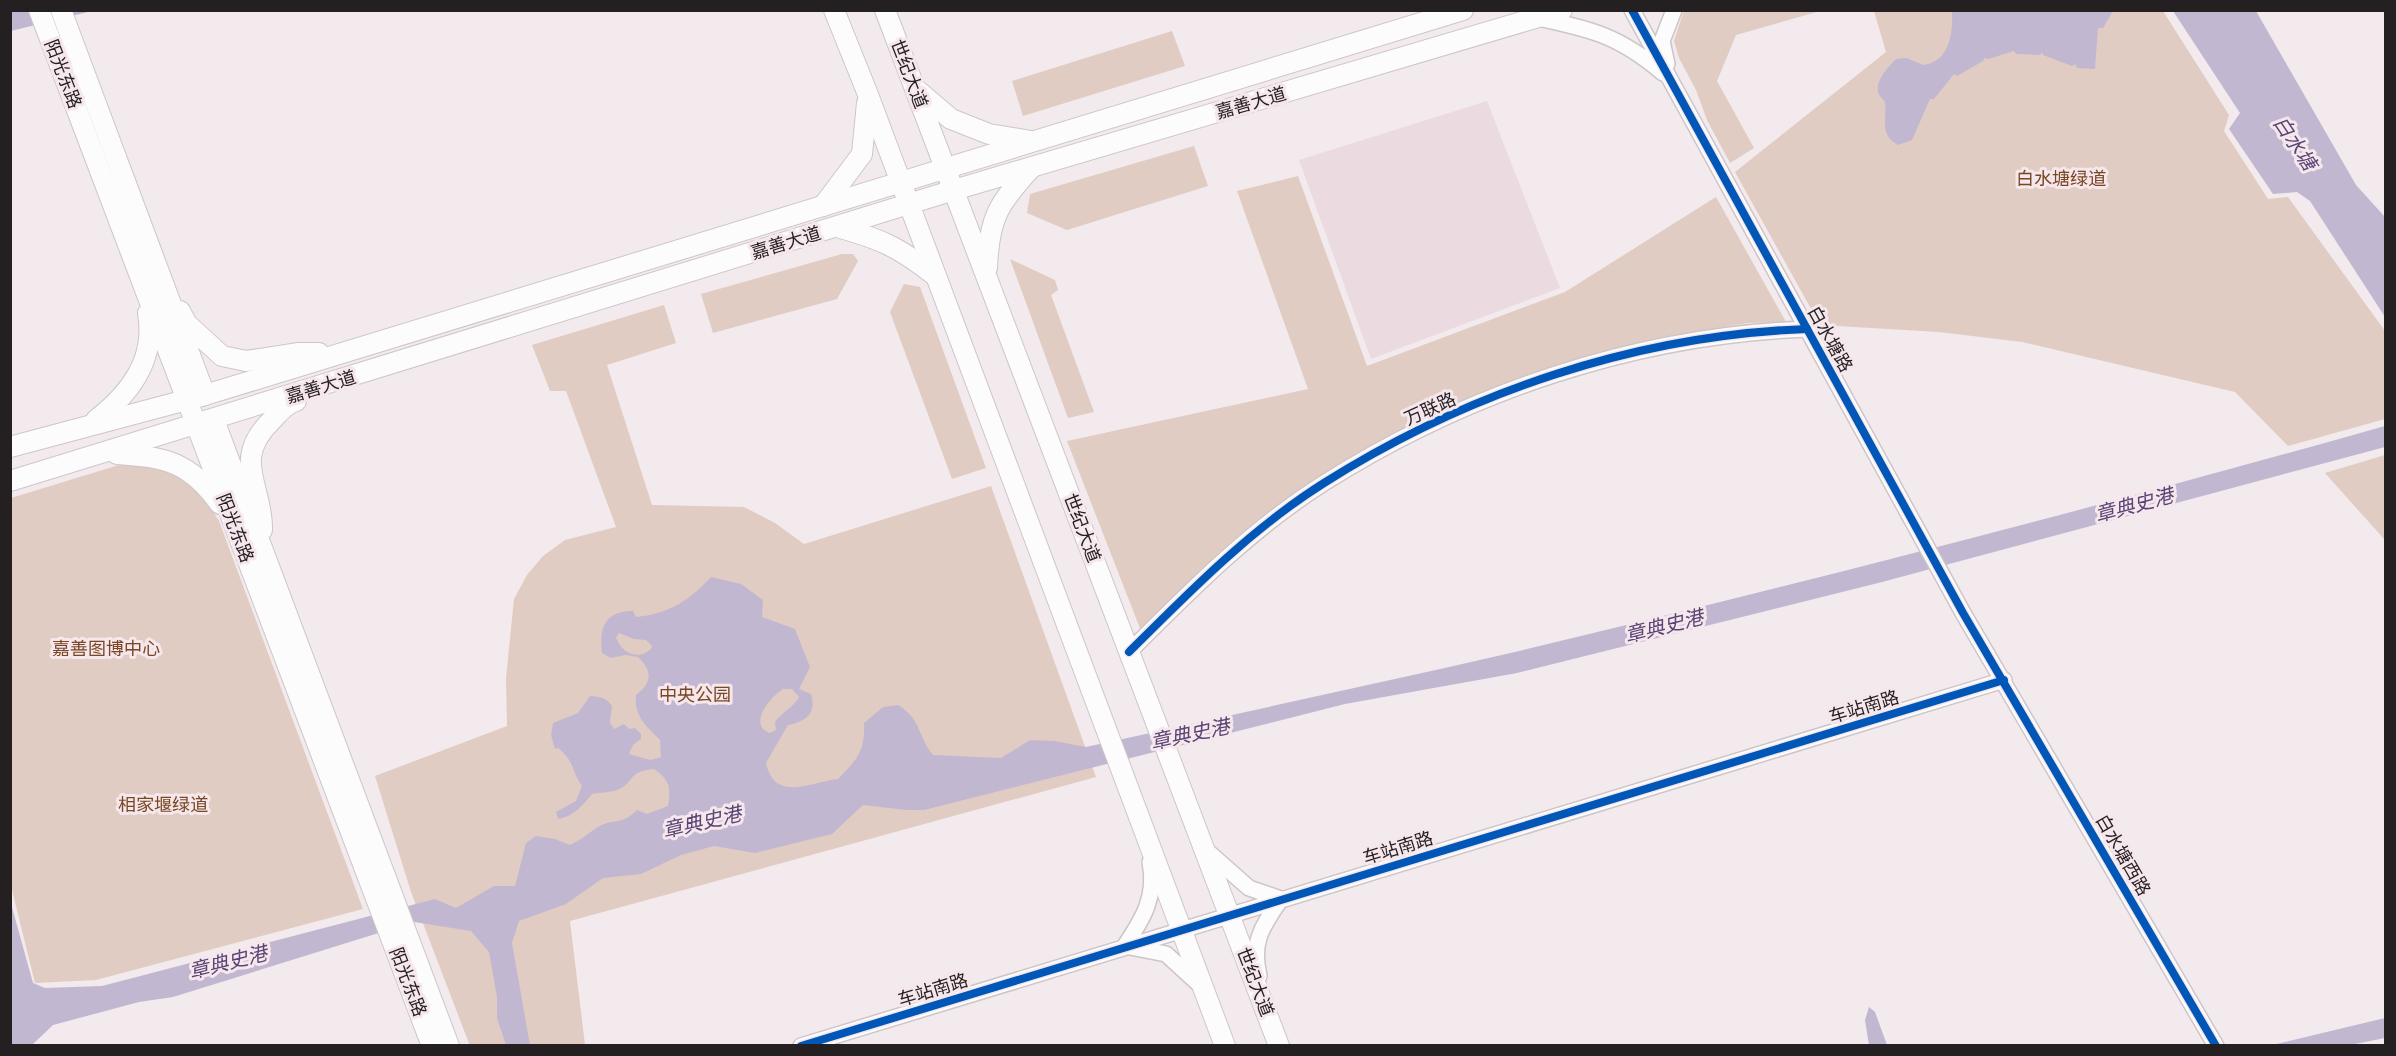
<svg xmlns="http://www.w3.org/2000/svg" width="2396" height="1056" viewBox="0 0 2396 1056" font-family="'PT Sans','Noto Sans SC',sans-serif">
  <rect width="100%" height="100%" fill="#f2eaec"/>
  <path fill="#ebdbe0" d="M 1487,101 L 1560,288 L 1371,359 L 1299,160 Z"/>
  <g fill="#e0ccc2">
    <path d="M 1684,10 L 1820,11 L 1736,35 L 1717,81 L 1754,148 L 1730,163 L 1707,120 L 1696,90 L 1679,58 L 1674,41 Z"/>
    <path d="M 1874,11 L 2163,11 L 2229,115 L 2224,131 L 2268,199 L 2288,197 L 2385,331 L 2385,419 L 2288,446 L 2235,392 L 2022,342 L 1939,332 L 1820,325 L 1735,172 L 1886,52 Z"/>
    <path d="M 1172,31 L 1185,66 L 1023,116 L 1012,81 Z"/>
    <path d="M 1194,146 L 1208,186 L 1067,230 L 1027,213 L 1030,194 Z"/>
    <path d="M 1298,176 L 1367,366 L 1565,292 L 1716,197 L 1786,322 L 1748,323 L 1666,337 L 1575,360 L 1516,381 L 1251,531 L 1201,569 L 1141,631 L 1067,441 L 1308,389 L 1237,191 Z"/>
    <path d="M 842,254 L 853,254 L 858,261 L 837,299 L 713,333 L 701,294 Z"/>
    <path d="M 1010,259 L 1055,280 L 1058,290 L 1051,295 L 1094,412 L 1068,418 Z"/>
    <path d="M 904,284 L 920,287 L 986,468 L 952,479 L 890,312 Z"/>
    <path d="M 664,305 L 676,343 L 607,365 L 652,505 L 744,507 L 775,523 L 804,544 L 991,486 L 1096,777 L 570,921 L 585,1045 L 470,1046 L 411,892 L 375,776 L 507,726 L 506,678 L 514,599 L 527,575 L 543,556 L 565,540 L 616,527 L 566,391 L 550,391 L 532,345 Z"/>
    <path d="M 2385,455 L 2386,455 L 2385,540 L 2325,473 Z"/>
    <path d="M 143,462 C 179,471 200,490 219,521 L 363,909 L 96,980 L 35,983 L 11,886 L 11,498 L 119,465 Z"/>
  </g>
  <g fill="#c2b7d1" fill-rule="evenodd">
    <path d="M 11,11 L 92,11 L 11,31 Z"/>
    <path d="M 1952,11 L 1952,10 L 2113,11 L 2103,28 L 2098,28 L 2095,69 L 2077,68 L 2075,64 L 2072,66 L 2043,55 L 2042,52 L 2040,55 L 2016,54 L 2014,51 L 1988,59 L 1985,58 L 1983,61 L 1957,76 L 1954,74 L 1934,99 L 1930,99 L 1912,140 L 1898,145 C 1879,135 1887,120 1885,103 C 1884,99 1878,96 1878,91 C 1876,80 1889,66 1896,59 L 1906,58 L 1924,65 C 1950,61 1953,33 1952,11 Z"/>
    <path d="M 2173,11 L 2256,11 L 2356,185 L 2385,217 L 2385,317 L 2310,201 L 2297,192 L 2273,194 L 2229,129 L 2240,113 Z"/>
    <path d="M 2385,426 L 2385,447 L 1882,582 L 1517,673 L 1345,704 L 924,810 L 906,810 L 863,805 L 832,834 L 755,853 L 714,846 L 681,855 L 641,874 L 603,878 L 566,904 L 519,921 L 512,943 L 530,1045 L 506,1045 L 497,1018 L 497,997 L 489,952 L 471,931 L 414,922 L 173,997 L 139,1002 L 53,1025 L 32,1045 L 11,1045 L 10,900 L 33,983 L 45,988 L 102,986 L 435,899 L 456,908 L 494,886 L 515,886 L 526,843 L 536,836 L 555,839 L 570,845 C 581,840 588,833 598,827 C 613,818 621,826 637,810 L 647,814 L 668,806 C 671,788 670,780 654,769 C 627,771 635,783 617,790 C 609,793 600,792 592,794 C 583,805 573,817 558,819 L 556,812 L 576,801 L 582,786 C 570,769 576,763 558,748 L 555,749 L 551,735 L 553,723 L 578,713 L 590,696 C 600,697 606,697 612,706 L 610,722 L 614,729 L 624,724 L 629,729 L 635,728 L 641,734 L 641,739 L 633,745 L 629,754 L 650,760 L 661,757 L 660,740 C 646,725 634,717 636,695 C 652,683 653,671 638,657 L 626,655 L 611,658 L 602,653 C 599,629 604,611 633,611 L 636,617 C 668,614 689,601 711,577 L 741,584 L 763,600 L 762,617 L 795,629 L 810,667 L 799,689 L 811,694 C 817,714 806,721 788,725 L 766,763 C 775,803 810,782 838,779 C 858,758 865,752 864,723 L 883,707 L 898,705 C 922,720 917,735 933,755 L 1001,758 L 1030,740 L 1054,741 L 1086,747 C 1226,716 1366,686 1506,654 C 1801,584 2094,508 2385,426 ZM 619,633 L 634,639 L 646,640 L 652,646 L 651,649 C 638,661 622,653 616,638 ZM 783,689 L 792,689 L 799,697 C 796,705 781,713 775,722 L 776,730 L 770,733 C 747,725 770,697 783,689 Z"/>
    <path d="M 1869,1007 L 1875,1012 L 1887,1045 L 1869,1045 L 1865,1020 Z"/>
    <path d="M 2385,1018 L 2385,1038 L 2350,1045 L 2272,1045 Z"/>
  </g>
  <g fill="none" stroke-linecap="round" stroke-linejoin="round">
    <g stroke="#cdc6c8" stroke-width="18">
      <g id="minor">
        <path d="M 1632,10 L 1963,613 L 2216,1046"/>
        <path d="M 1538,18 C 1594,30 1619,36 1663,73"/>
        <path d="M 1667,64 L 1662,41 L 1674,10"/>
        <path d="M 1129,652 C 1190,591 1251,529 1324,483 C 1468,392 1637,335 1807,329"/>
        <path d="M 1207,851 L 1249,888 L 1281,899 C 1262,927 1251,941 1259,976"/>
        <path d="M 1124,947 C 1143,919 1157,896 1150,862"/>
        <path d="M 1130,947 L 1166,954 L 1201,986"/>
        <path d="M 801,1046 L 2004,680"/>
      </g>
    </g>
    <g stroke="#cdc6c8" stroke-width="22">
      <g id="major">
        <path d="M 39,10 L 432,1046"/>
        <path d="M 61,10 L 205,395"/>
        <path d="M 834,10 L 867,92 L 1225,1046"/>
        <path d="M 885,10 L 1279,1046"/>
        <path d="M 918,91 L 951,119 L 989,134 L 1031,141"/>
        <path d="M 823,206 L 862,154 L 867,103"/>
        <path d="M 837,227 C 880,239 897,246 933,274"/>
        <path d="M 987,268 C 989,218 998,204 1031,168"/>
        <path d="M 180,311 L 187,324 L 222,356 L 246,361 L 299,353 L 319,353"/>
        <path d="M 96,420 C 131,393 156,359 148,313"/>
        <path d="M 214,420 L 449,1046"/>
        <path d="M 10,447 L 205,395 L 1463,10"/>
        <path d="M 117,454 C 166,457 190,462 220,504"/>
        <path d="M 10,481 L 954,190 L 1562,10"/>
        <path d="M 262,530 C 263,486 231,460 271,421 C 279,413 285,404 296,401"/>
      </g>
    </g>
    <use href="#minor" stroke="#fdfcfc" stroke-width="15"/>
    <use href="#major" stroke="#fdfcfc" stroke-width="20"/>
    <g stroke="#f5e7eb" stroke-width="11">
      <g id="cycleway">
        <path d="M 1632,10 L 1963,613 L 2216,1046"/>
        <path d="M 1129,652 C 1190,591 1251,529 1324,483 C 1468,392 1637,335 1807,329"/>
        <path d="M 801,1046 L 2004,680"/>
      </g>
    </g>
    <use href="#cycleway" stroke="#0057b8" stroke-width="8"/>
  </g>
  <g text-anchor="middle" stroke-width="6" stroke-linejoin="round" paint-order="stroke">
    <g font-size="18" fill="#241f21" stroke="#f5e7eb">
      <text transform="translate(63 74) rotate(69)" y="6">阳光东路</text>
      <text transform="translate(909 74) rotate(69)" y="6">世纪大道</text>
      <text transform="translate(1251 103) rotate(-16)" y="6">嘉善大道</text>
      <text transform="translate(786 243) rotate(-17)" y="6">嘉善大道</text>
      <text transform="translate(1830 339) rotate(61)" y="6">白水塘路</text>
      <text transform="translate(321 387) rotate(-17)" y="6">嘉善大道</text>
      <text transform="translate(1430 409) rotate(-24)" y="6">万联路</text>
      <text transform="translate(235 528) rotate(69)" y="6">阳光东路</text>
      <text transform="translate(1082 528) rotate(69)" y="6">世纪大道</text>
      <text transform="translate(1864 707) rotate(-17)" y="6">车站南路</text>
      <text transform="translate(1398 848) rotate(-17)" y="6">车站南路</text>
      <text transform="translate(2123 855) rotate(60)" y="6">白水塘西路</text>
      <text transform="translate(408 982) rotate(69)" y="6">阳光东路</text>
      <text transform="translate(1255 982) rotate(69)" y="6">世纪大道</text>
      <text transform="translate(933 990) rotate(-17)" y="6">车站南路</text>
    </g>
    <g font-size="18" fill="#794724" stroke="#f5e7eb">
      <text x="2061" y="185">白水塘绿道</text>
      <text x="106" y="655">嘉善图博中心</text>
      <text x="695" y="701">中央公园</text>
      <text x="163" y="811">相家堰绿道</text>
    </g>
    <g font-size="20" font-style="italic" fill="#594476" stroke="#f5e7eb">
      <text transform="translate(2295 143) rotate(56)" y="7">白水塘</text>
      <text transform="translate(2134 505) rotate(-15)" y="7">章典史港</text>
      <text transform="translate(1664 626) rotate(-14)" y="7">章典史港</text>
      <text transform="translate(1190 734) rotate(-12)" y="7">章典史港</text>
      <text transform="translate(702 822) rotate(-13)" y="7">章典史港</text>
      <text transform="translate(228 962) rotate(-14)" y="7">章典史港</text>
    </g>
  </g>
  <rect width="2396" height="1056" fill="none" stroke="#241f21" stroke-width="24"/>
</svg>
